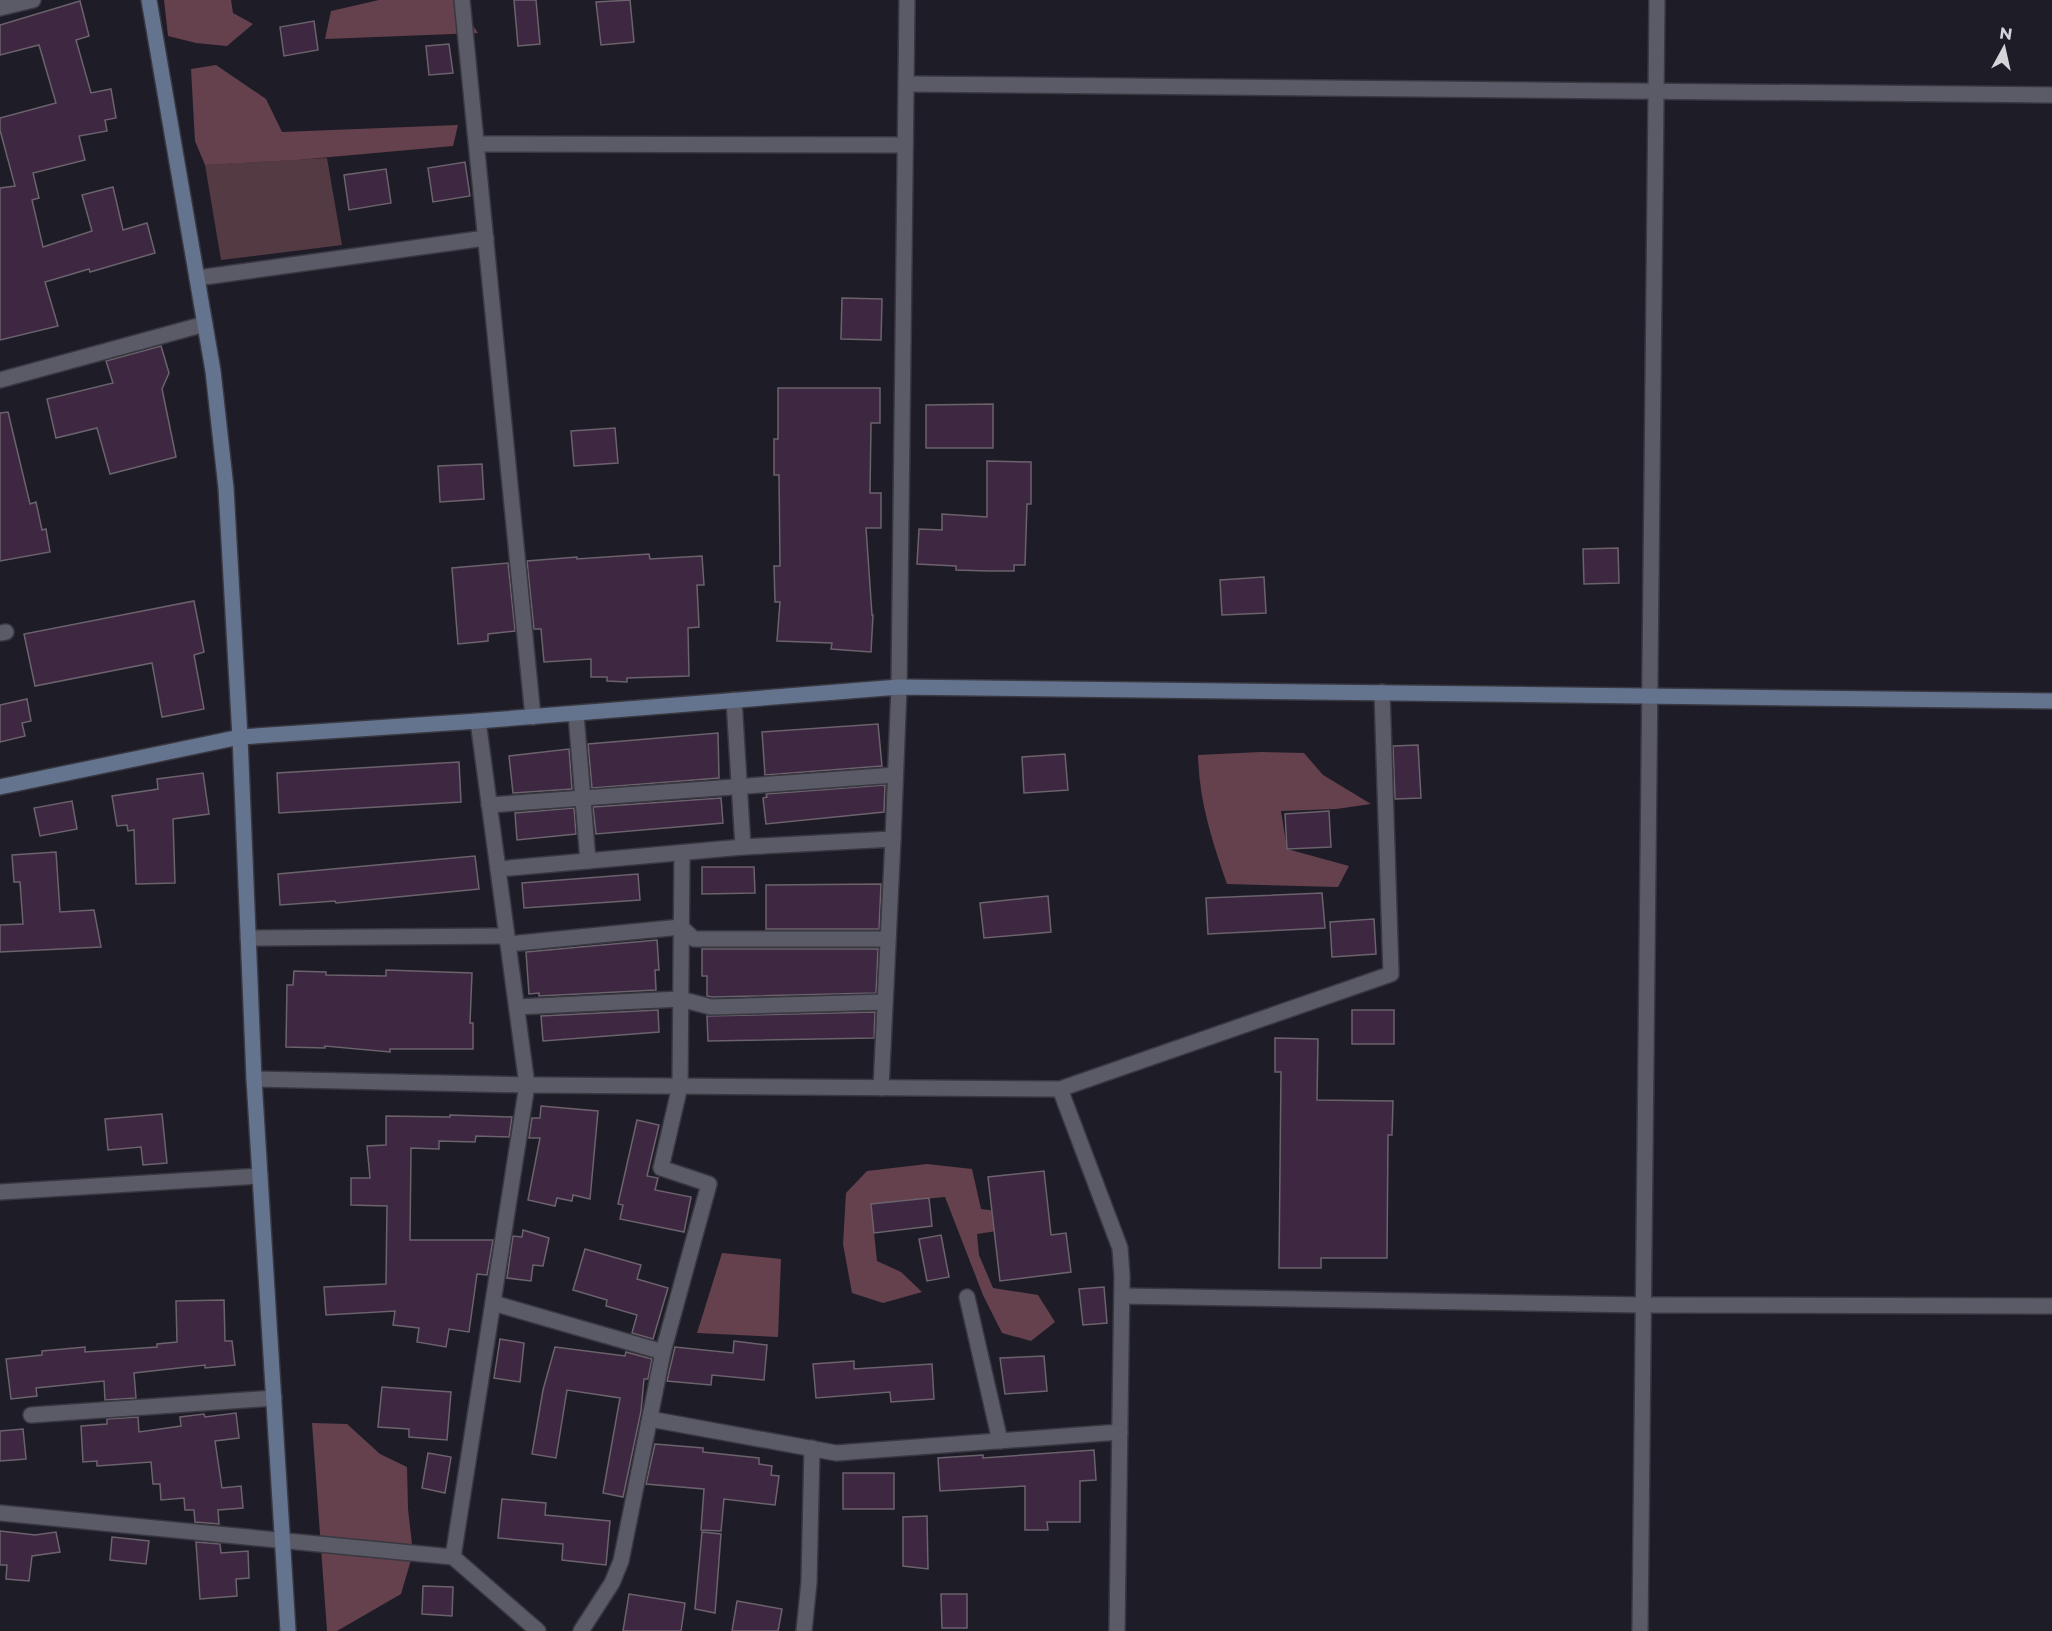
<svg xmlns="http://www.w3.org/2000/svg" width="2052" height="1631" viewBox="0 0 2052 1631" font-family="Montserrat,sans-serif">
  <rect width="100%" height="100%" fill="#1e1d27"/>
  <path fill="#543a43" d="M 327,158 L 342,245 L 221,260 L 205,165 Z"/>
  <g fill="#65414e">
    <path d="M 164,0 L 231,0 L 233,13 L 253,24 L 227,46 L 196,43 L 168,36 Z"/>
    <path d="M 379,0 L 462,0 L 463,11 L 478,33 L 325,39 L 331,11 Z"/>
    <path d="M 216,65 L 266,99 L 282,132 L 458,125 L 453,146 L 297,160 L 205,165 L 195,141 L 191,69 Z"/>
    <path d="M 1261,752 L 1304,753 L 1323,775 L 1371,804 L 1336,809 L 1281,811 L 1287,849 L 1349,866 L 1338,887 L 1227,884 C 1212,841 1199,801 1198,755 Z"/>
    <path d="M 927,1164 L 972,1169 L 981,1209 L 1029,1215 L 1035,1225 L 977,1234 L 979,1255 L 993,1288 L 1038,1295 L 1055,1322 L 1031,1341 L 1002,1333 L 983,1295 L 945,1197 L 871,1204 L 877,1261 L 901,1272 L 922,1292 L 883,1303 L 852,1293 L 843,1244 L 846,1193 L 867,1171 Z"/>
    <path d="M 722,1253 L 781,1259 L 778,1337 L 697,1333 Z"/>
    <path d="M 312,1423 L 347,1424 L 380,1454 L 407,1467 L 408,1509 L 413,1553 L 401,1594 L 337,1631 L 327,1631 Z"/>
  </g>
  <g fill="#3d2741" stroke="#6b626c" stroke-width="1.5">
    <path d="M 514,0 L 536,0 L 540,44 L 518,46 Z"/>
    <path d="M 630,0 L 634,42 L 601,45 L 596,2 Z"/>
    <path d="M 80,1 L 89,36 L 76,40 L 91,93 L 111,89 L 116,118 L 105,120 L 107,131 L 79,136 L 85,160 L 33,173 L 39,198 L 32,200 L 43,247 L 92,231 L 82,195 L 113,187 L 123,230 L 147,223 L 155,253 L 90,272 L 89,269 L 45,282 L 58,326 L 0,340 L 0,188 L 15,186 L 0,130 L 0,118 L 56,103 L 39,45 L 0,55 L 0,25 Z"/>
    <path d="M 314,21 L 318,50 L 284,56 L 280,27 Z"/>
    <path d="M 449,44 L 453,73 L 429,75 L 426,46 Z"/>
    <path d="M 465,162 L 470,196 L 433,202 L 428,168 Z"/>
    <path d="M 386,169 L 391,203 L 349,210 L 344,175 Z"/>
    <path d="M 842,298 L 882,299 L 881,340 L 841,339 Z"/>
    <path d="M 161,346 L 169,373 L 162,389 L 176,457 L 110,474 L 97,428 L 56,438 L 47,399 L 113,383 L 106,361 Z"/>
    <path d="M 778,388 L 880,388 L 880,423 L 871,423 L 870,493 L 881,493 L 881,528 L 866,528 L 872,615 L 873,615 L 871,652 L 831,649 L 832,643 L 777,641 L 780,602 L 775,602 L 774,566 L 780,566 L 779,475 L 774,475 L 774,439 L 778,439 Z"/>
    <path d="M 993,404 L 993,448 L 926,448 L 926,405 Z"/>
    <path d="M 8,412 L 30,504 L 36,502 L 42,530 L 46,529 L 50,552 L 0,561 L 0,413 Z"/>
    <path d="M 615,428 L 618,463 L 574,466 L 571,431 Z"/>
    <path d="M 987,461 L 1031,462 L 1031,504 L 1027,504 L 1025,565 L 1014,565 L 1014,571 L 989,571 L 956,570 L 956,566 L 917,564 L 919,529 L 942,530 L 942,514 L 987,517 Z"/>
    <path d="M 482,464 L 484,499 L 440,502 L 438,466 Z"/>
    <path d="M 1618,548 L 1619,583 L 1584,584 L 1583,549 Z"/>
    <path d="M 649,554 L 650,559 L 702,556 L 704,585 L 697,585 L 699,627 L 688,628 L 689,676 L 627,678 L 627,682 L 607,681 L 607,677 L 591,677 L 591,659 L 544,662 L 541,629 L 534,629 L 527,561 L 577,557 L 577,559 Z"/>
    <path d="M 508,563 L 515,631 L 488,634 L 488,641 L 458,644 L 452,568 Z"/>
    <path d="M 1264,577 L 1266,613 L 1222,615 L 1220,580 Z"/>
    <path d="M 194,601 L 204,652 L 194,655 L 204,709 L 162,717 L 152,663 L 35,686 L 24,634 Z"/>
    <path d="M 27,699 L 31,721 L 22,723 L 25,736 L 0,742 L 0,705 Z"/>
    <path d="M 878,724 L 882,766 L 765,775 L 762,732 Z"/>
    <path d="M 718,733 L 719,778 L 592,788 L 588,744 Z"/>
    <path d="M 1418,745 L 1421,798 L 1395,799 L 1393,746 Z"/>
    <path d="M 569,749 L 572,789 L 513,793 L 509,756 Z"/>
    <path d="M 1065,754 L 1068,790 L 1024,793 L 1022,757 Z"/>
    <path d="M 459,762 L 461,802 L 279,813 L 277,773 Z"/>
    <path d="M 203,773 L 209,814 L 173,819 L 175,883 L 136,884 L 134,830 L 128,831 L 127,825 L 117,826 L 112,796 L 158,789 L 157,779 Z"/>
    <path d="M 885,785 L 884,812 L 766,824 L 763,798 L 767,797 L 766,794 Z"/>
    <path d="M 721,798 L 723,823 L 596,834 L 593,807 Z"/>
    <path d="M 72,801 L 77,829 L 40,836 L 34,808 Z"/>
    <path d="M 574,808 L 576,834 L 517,840 L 515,813 Z"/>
    <path d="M 1329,811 L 1331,847 L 1287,849 L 1285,814 Z"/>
    <path d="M 56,852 L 60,912 L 94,910 L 101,947 L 0,952 L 0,925 L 23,924 L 20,882 L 14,882 L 12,855 Z"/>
    <path d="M 475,856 L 479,889 L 336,903 L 335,901 L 280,905 L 278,874 Z"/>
    <path d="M 702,867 L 754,867 L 755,893 L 702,894 Z"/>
    <path d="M 638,874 L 640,900 L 524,908 L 522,883 Z"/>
    <path d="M 881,884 L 879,929 L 766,929 L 766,885 Z"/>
    <path d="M 1322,893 L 1325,928 L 1208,934 L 1206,898 Z"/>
    <path d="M 1048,896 L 1051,932 L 984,938 L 980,903 Z"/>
    <path d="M 1374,919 L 1376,954 L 1332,957 L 1330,922 Z"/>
    <path d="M 657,940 L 659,970 L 655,970 L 656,990 L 539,996 L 539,993 L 529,994 L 526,952 Z"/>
    <path d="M 702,949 L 878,949 L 876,993 L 712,997 L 707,996 L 707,976 L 702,976 Z"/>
    <path d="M 386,970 L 472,973 L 470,1023 L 473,1023 L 473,1049 L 390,1049 L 390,1052 L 325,1046 L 325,1048 L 286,1047 L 287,985 L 293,985 L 294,971 L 326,972 L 326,975 L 386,976 Z"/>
    <path d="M 658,1010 L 659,1032 L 543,1041 L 541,1016 Z"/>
    <rect x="1352" y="1010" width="42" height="34"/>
    <path d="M 875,1012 L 874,1038 L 708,1041 L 707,1016 Z"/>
    <path d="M 1275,1038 L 1318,1039 L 1317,1100 L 1393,1101 L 1392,1135 L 1388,1135 L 1387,1258 L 1321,1258 L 1321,1268 L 1279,1268 L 1281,1072 L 1275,1072 Z"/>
    <path d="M 541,1106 L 598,1111 L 590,1199 L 573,1195 L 572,1201 L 557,1198 L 555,1206 L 528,1200 L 540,1138 L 529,1138 L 532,1118 L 540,1118 Z"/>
    <path d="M 162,1114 L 167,1163 L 143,1165 L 141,1147 L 108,1150 L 105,1119 Z"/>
    <path d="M 450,1115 L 512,1117 L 509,1137 L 476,1136 L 475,1142 L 439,1141 L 439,1149 L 411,1148 L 410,1240 L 493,1240 L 487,1275 L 477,1274 L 469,1332 L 449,1329 L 446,1347 L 417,1342 L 419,1328 L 393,1325 L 395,1311 L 326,1315 L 324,1287 L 386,1284 L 387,1206 L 351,1205 L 351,1178 L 370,1178 L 367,1146 L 386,1145 L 386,1116 L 450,1117 Z"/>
    <path d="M 637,1120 L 659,1125 L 647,1176 L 658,1178 L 655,1190 L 691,1197 L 684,1232 L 620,1219 L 623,1205 L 618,1204 Z"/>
    <path d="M 1044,1171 L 1051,1235 L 1066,1233 L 1071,1272 L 1000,1281 L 988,1177 Z"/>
    <path d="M 929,1198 L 932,1226 L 874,1233 L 871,1204 Z"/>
    <path d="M 523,1230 L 549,1238 L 543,1266 L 533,1265 L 531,1281 L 507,1278 L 513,1236 L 522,1237 Z"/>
    <path d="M 941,1235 L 949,1277 L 927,1281 L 919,1239 Z"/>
    <path d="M 585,1249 L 641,1265 L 637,1279 L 668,1288 L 653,1339 L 632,1333 L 637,1315 L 606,1306 L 607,1300 L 573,1290 Z"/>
    <path d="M 1104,1287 L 1107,1323 L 1083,1325 L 1079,1289 Z"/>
    <path d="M 224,1300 L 225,1341 L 232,1341 L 235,1365 L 205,1368 L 205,1365 L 134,1373 L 136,1398 L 105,1400 L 104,1381 L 36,1388 L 37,1396 L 11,1399 L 6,1359 L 42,1355 L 42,1351 L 85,1347 L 85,1352 L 157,1347 L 157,1344 L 177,1342 L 176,1301 Z"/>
    <path d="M 500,1339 L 524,1343 L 520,1382 L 494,1378 Z"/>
    <path d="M 734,1341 L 767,1345 L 764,1380 L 712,1375 L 711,1385 L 667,1381 L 675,1347 L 733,1353 Z"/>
    <path d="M 555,1347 L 625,1356 L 626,1352 L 652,1359 L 648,1379 L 644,1379 L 641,1411 L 623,1497 L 603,1493 L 620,1398 L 567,1390 L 556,1458 L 532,1454 L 543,1390 Z"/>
    <path d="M 1044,1356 L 1047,1391 L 1005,1394 L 1000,1358 Z"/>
    <path d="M 854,1361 L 854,1369 L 932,1364 L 934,1399 L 891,1402 L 890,1392 L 816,1398 L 813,1364 Z"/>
    <path d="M 382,1387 L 451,1392 L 447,1440 L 409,1437 L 409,1429 L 378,1427 Z"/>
    <path d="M 236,1413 L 239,1438 L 215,1441 L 222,1488 L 241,1486 L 243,1508 L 218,1510 L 219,1524 L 195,1522 L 194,1510 L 185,1510 L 184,1498 L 161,1500 L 160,1484 L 153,1484 L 151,1462 L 97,1466 L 97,1461 L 83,1462 L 81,1426 L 107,1424 L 107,1419 L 138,1417 L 139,1432 L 181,1426 L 180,1417 L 204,1414 L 205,1417 Z"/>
    <path d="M 23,1429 L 26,1459 L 0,1461 L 0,1431 Z"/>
    <path d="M 655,1444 L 703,1448 L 703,1452 L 759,1458 L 759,1464 L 772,1466 L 771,1475 L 779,1476 L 775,1505 L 724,1499 L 721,1531 L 701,1530 L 704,1489 L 646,1484 Z"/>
    <path d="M 1094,1450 L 1096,1480 L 1080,1481 L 1080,1522 L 1047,1522 L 1048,1530 L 1025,1530 L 1025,1486 L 940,1491 L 938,1458 L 983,1455 L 983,1458 Z"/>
    <path d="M 428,1453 L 451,1457 L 445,1493 L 422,1488 Z"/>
    <rect x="843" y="1473" width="51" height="36"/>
    <path d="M 502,1499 L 546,1503 L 545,1515 L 610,1521 L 606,1565 L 562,1560 L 563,1544 L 498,1538 Z"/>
    <path d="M 927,1516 L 928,1569 L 903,1566 L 903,1517 Z"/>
    <path d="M 0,1531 L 35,1535 L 56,1532 L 60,1552 L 32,1556 L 29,1581 L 6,1579 L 7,1565 L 0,1565 Z"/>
    <path d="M 702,1532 L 721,1534 L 715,1613 L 695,1609 Z"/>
    <path d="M 112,1537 L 149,1541 L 146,1564 L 110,1560 Z"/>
    <path d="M 196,1542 L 220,1544 L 221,1553 L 248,1551 L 249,1578 L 236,1579 L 237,1596 L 200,1599 Z"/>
    <path d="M 423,1586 L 453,1587 L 452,1616 L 422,1614 Z"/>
    <path d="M 629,1594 L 685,1603 L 681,1631 L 623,1631 Z"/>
    <path d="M 941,1594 L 967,1594 L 967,1628 L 942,1628 Z"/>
    <path d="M 737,1601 L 782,1609 L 778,1631 L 732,1631 Z"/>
  </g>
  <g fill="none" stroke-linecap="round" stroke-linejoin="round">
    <g stroke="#393841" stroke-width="18">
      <g id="lane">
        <path d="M 734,700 L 743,847"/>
        <path d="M 576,714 L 588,861"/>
        <path d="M 489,805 L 895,775"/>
        <path d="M 508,944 L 681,927 L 694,939 L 888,939"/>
        <path d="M 517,1007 L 680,999 L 711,1007 L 885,1002"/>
      </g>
    </g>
    <g stroke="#393841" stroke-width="18">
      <g id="street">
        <path d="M 462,0 L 533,717"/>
        <path d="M 0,8 L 33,0"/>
        <path d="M 906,84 L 2052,95"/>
        <path d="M 477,144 L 905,145"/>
        <path d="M 197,278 L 486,238"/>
        <path d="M 0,380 L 205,324"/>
        <path d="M 0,633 L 6,632"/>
        <path d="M 893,839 L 899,687 L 907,0"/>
        <path d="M 498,869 L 743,847 L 893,839 L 881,1088"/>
        <path d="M 248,938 L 507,936"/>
        <path d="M 254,1079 L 527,1085 L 1060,1089 L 1391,974 L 1382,692"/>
        <path d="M 1060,1089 L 1120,1248 L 1122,1276 L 1117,1631"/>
        <path d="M 0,1192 L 260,1176"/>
        <path d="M 1122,1296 L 1643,1305 L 2052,1306"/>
        <path d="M 967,1297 L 1000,1441"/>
        <path d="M 493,1303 L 663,1352"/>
        <path d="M 31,1415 L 274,1398"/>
        <path d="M 650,1419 L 836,1453 L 1120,1432"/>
        <path d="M 0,1513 L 453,1557 L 538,1631"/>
        <path d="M 453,1557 L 527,1085 L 478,721"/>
        <path d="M 581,1631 L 612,1583 L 621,1561 L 663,1352 L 709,1184 L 661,1168 L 680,1086 L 682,853"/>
        <path d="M 804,1631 L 809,1582 L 812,1448"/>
        <path d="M 1640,1631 L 1657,0"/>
      </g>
    </g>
    <g stroke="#393841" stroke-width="18">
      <g id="secondary">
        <path d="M 149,0 L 213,371 L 226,488 L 240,737 L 254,1079 L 288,1631"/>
        <path d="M 0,787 L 240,737 L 478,721 L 899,687 L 2052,701"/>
      </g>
    </g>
    <use href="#lane" stroke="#5b5a67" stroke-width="15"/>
    <use href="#street" stroke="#5b5a67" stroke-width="15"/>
    <use href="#secondary" stroke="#64748f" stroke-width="15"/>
  </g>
  <g transform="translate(2004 48) rotate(8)" stroke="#1e1d27" stroke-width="4.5" paint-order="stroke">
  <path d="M0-4.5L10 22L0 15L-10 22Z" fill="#d4d4db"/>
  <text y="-9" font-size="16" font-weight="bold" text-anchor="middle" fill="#d4d4db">N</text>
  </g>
</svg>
